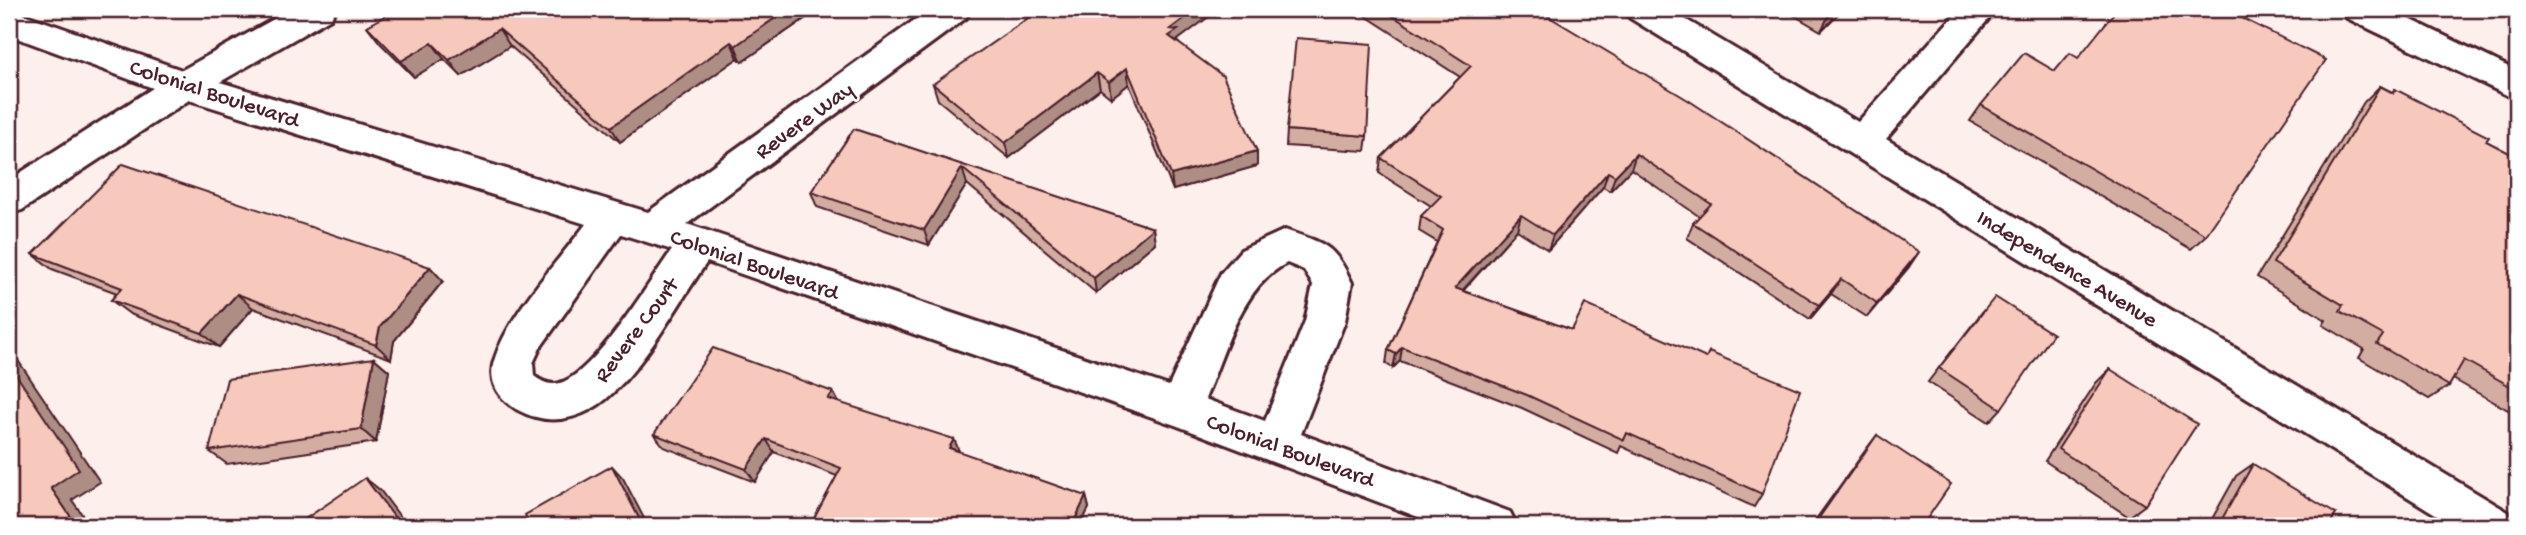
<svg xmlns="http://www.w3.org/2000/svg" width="2526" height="535" viewBox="0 0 2526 535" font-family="'Gochi Hand',sans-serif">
  <rect width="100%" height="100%" fill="#fdefeb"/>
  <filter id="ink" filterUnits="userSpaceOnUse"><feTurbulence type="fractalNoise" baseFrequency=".0143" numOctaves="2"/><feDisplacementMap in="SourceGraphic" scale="14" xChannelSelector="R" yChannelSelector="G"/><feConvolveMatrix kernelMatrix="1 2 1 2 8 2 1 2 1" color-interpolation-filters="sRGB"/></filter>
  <g filter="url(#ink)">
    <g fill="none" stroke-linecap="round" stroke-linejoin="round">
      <g stroke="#4a1f2b" stroke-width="6">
        <g id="minor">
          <path d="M 9,9 L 182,70 L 292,9 L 336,9 L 331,18 L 220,82 L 648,212 L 930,9 L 971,9 L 966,18 L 687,224 L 1169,386 L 1221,273 L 1241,250 L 1285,230 C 1325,244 1333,243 1352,283 L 1345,321 L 1301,434 L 1510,512 L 1517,526 L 1442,526 L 1175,425 L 707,262 C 677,305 646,365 606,399 C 587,415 560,424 536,417 C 511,411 485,390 494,361 C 509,313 556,264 586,224 L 189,100 L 22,210 L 9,214 L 9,180 L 153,88 L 9,35 ZM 621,234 L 672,250 C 650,281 594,374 560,383 C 550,386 542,382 534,376 L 533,363 L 540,348 ZM 1287,263 L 1304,270 L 1313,285 L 1305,321 L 1265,421 L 1205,399 C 1225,353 1240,287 1287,263 Z"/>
          <path d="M 1625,9 L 1668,9 L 1858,122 L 1960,9 L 1997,9 L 1886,139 L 2508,512 L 2514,526 L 2455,526 L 1630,18 Z"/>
          <path d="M 2342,9 L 2389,9 L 2517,71 L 2517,100 L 2347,18 Z"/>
        </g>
      </g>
      <use href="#minor" fill="#fff" fill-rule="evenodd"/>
    </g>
    <g fill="#d4ada2" stroke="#4a1f2b" stroke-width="2">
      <path d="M 398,9 L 819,9 L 742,62 L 738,58 L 620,142 L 510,46 L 461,76 L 444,59 L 414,77 L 380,43 L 367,26 Z"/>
      <path d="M 1355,9 L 1536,9 L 1909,267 L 1867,317 L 1831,294 L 1810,319 L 1687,238 L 1693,223 L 1700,217 L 1631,169 L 1610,191 L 1603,187 L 1548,250 L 1517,230 L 1463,291 L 1572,330 L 1706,358 L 1709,352 L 1762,494 L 1754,507 L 1621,446 L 1618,453 L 1522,408 L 1400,361 L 1393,368 L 1386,364 L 1388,350 L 1437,242 L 1419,231 L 1421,216 L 1431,206 L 1379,173 L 1381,158 L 1460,77 Z"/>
      <path d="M 1783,9 L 1843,9 L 1821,31 Z"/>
      <path d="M 1178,40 L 1179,44 L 1257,166 L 1173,190 L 1129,84 L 1111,98 L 1100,89 L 1009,158 L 938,100 L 933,84 Z"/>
      <path d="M 2055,71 L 2206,235 L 2191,249 L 1970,121 L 1981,105 Z"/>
      <path d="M 2380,86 L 2392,92 L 2395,89 L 2486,141 L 2517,157 L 2517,415 L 2453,379 L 2449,386 L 2429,399 L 2359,358 L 2364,349 L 2323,325 L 2326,320 L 2257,277 L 2364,102 Z"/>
      <path d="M 854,129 L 1153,228 L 1155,243 L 1096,293 L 967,184 L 929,245 L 817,207 L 811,192 Z"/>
      <path d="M 1287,130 L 1367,136 L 1365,151 L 1286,146 Z"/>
      <path d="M 33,254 L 430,267 L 443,281 L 394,341 L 391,359 L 253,308 L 219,347 L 130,314 L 111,300 L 117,293 L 52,269 Z"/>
      <path d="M 1983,311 L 2001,409 L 1989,422 L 1928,382 Z"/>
      <path d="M 374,358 L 389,371 L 376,442 L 227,464 L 209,451 Z"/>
      <path d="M 2110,369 L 2145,505 L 2129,517 L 2045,461 L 2096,383 Z"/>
      <path d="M 833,392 L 839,403 L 959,452 L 1086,496 L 1089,508 L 1080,526 L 810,526 L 837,476 L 774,452 L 755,482 L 664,447 L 654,434 Z"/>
      <path d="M 2517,429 L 2517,442 L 2512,439 Z"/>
      <path d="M 1877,435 L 1922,526 L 1811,526 L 1867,448 Z"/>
      <path d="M 2253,464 L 2329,526 L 2208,526 L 2236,476 Z"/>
    </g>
    <g fill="#ad8d84" stroke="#4a1f2b" stroke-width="2">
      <path d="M 788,9 L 819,9 L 742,62 L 735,46 Z"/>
      <path d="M 1197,9 L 1219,9 L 1178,40 L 1179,46 L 1169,36 L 1170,29 Z"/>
      <path d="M 1835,9 L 1843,9 L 1821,31 L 1829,15 Z"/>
      <path d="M 499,29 L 510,46 L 461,76 L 449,60 Z"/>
      <path d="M 731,42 L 738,58 L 620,142 L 611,127 Z"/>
      <path d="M 432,43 L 444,59 L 414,77 L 401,61 Z"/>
      <path d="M 1127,68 L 1129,84 L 1111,98 L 1109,82 Z"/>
      <path d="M 1097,73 L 1100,89 L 1009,158 L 1005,143 Z"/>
      <path d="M 1257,151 L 1257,166 L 1173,190 L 1171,175 Z"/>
      <path d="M 1636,154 L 1631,169 L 1610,191 L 1615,176 Z"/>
      <path d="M 962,168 L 967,184 L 929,245 L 924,230 Z"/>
      <path d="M 1608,172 L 1603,187 L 1548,250 L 1553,235 Z"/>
      <path d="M 1521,215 L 1517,230 L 1452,302 L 1455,288 Z"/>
      <path d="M 1153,228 L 1155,243 L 1096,293 L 1094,278 Z"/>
      <path d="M 1919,252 L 1909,267 L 1867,317 L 1877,303 Z"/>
      <path d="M 430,267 L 443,281 L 394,341 L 391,359 L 376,345 L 380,327 Z"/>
      <path d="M 1841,279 L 1831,294 L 1810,319 L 1819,305 Z"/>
      <path d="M 237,294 L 253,308 L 219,347 L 202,333 Z"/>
      <path d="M 9,347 L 100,482 L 72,500 L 90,526 L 77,526 L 51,488 L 9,364 Z"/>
      <path d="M 1402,347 L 1400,361 L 1393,368 L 1396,354 Z"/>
      <path d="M 374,358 L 389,371 L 376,442 L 361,429 Z"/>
      <path d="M 833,392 L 840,405 L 828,399 Z"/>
      <path d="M 766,439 L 774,452 L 755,482 L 746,469 Z"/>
      <path d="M 954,439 L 959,451 L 949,448 Z"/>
      <path d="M 612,466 L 623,478 L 648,526 L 643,526 Z"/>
      <path d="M 365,478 L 380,490 L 407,526 L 401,526 Z"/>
      <path d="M 1086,496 L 1089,508 L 1080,526 L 1072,526 Z"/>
    </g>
    <g fill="#f7c9bc" stroke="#4a1f2b" stroke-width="2">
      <path d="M 398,9 L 788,9 L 735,46 L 731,42 L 611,127 L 499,29 L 449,60 L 432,43 L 401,61 L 367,26 Z"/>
      <path d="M 1041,9 L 1197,9 L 1170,29 L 1178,30 L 1169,36 L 1223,76 L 1257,151 L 1171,175 L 1127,68 L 1109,82 L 1097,73 L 1005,143 L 933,84 Z"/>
      <path d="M 1382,9 L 1536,9 L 1688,100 L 1919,252 L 1877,303 L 1841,279 L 1819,305 L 1693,223 L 1711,204 L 1636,154 L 1615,176 L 1608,172 L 1553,235 L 1521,215 L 1455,288 L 1572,330 L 1585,304 L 1706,358 L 1709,352 L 1800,390 L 1762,494 L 1627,433 L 1624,440 L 1527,395 L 1402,347 L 1396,354 L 1388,350 L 1443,230 L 1421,216 L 1441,196 L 1381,158 L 1471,66 Z"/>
      <path d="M 1819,9 L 1835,9 L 1829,15 Z"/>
      <path d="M 2117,9 L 2224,9 L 2326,60 L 2206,235 L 1981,105 L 2024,53 L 2055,71 L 2070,53 L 2078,58 Z"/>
      <path d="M 1296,38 L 1372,44 L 1367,136 L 1287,130 Z"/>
      <path d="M 2380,86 L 2393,93 L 2395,89 L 2489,137 L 2486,141 L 2517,157 L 2517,390 L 2464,360 L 2449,386 L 2377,344 L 2383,335 L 2340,311 L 2343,305 L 2273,263 Z"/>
      <path d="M 854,129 L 1153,228 L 1094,278 L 962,168 L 924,230 L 811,192 Z"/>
      <path d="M 123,164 L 430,267 L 380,327 L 376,345 L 237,294 L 202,333 L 111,300 L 122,288 L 33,254 Z"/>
      <path d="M 1995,297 L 2053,334 L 2001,409 L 1939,368 Z"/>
      <path d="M 713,348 L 833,392 L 828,399 L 954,439 L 949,448 L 1086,496 L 1072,526 L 810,526 L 841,468 L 766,439 L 746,469 L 654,434 Z"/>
      <path d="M 374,358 L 361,429 L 209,451 L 227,379 Z"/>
      <path d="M 9,364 L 79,469 L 51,488 L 77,526 L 9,526 Z"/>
      <path d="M 2110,369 L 2197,424 L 2145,505 L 2058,449 Z"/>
      <path d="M 1877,435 L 1951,484 L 1922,526 L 1816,526 L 1814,525 Z"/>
      <path d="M 2253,464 L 2336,514 L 2329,526 L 2218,526 Z"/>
      <path d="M 612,466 L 643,526 L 530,526 L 525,515 Z"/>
      <path d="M 365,478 L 401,526 L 295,526 Z"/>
    </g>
  </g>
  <g text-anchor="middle" stroke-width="5" stroke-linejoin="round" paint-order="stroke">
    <g font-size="23" fill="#4a1f2b" stroke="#fff">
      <text transform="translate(215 92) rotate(18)" y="8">Colonial Boulevard</text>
      <text transform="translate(803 119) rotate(-36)" y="8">Revere Way</text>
      <text transform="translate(755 263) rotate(19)" y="8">Colonial Boulevard</text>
      <text transform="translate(2068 267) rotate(31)" y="8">Independence Avenue</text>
      <text transform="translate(635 329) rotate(-53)" y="8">Revere Court</text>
      <text transform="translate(1291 449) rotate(20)" y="8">Colonial Boulevard</text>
    </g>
  </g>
  <rect width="2526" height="535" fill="none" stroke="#fff" stroke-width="35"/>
  <rect x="18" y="18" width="2491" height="500" fill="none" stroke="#4a1f2b" stroke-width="2.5" filter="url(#ink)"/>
</svg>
